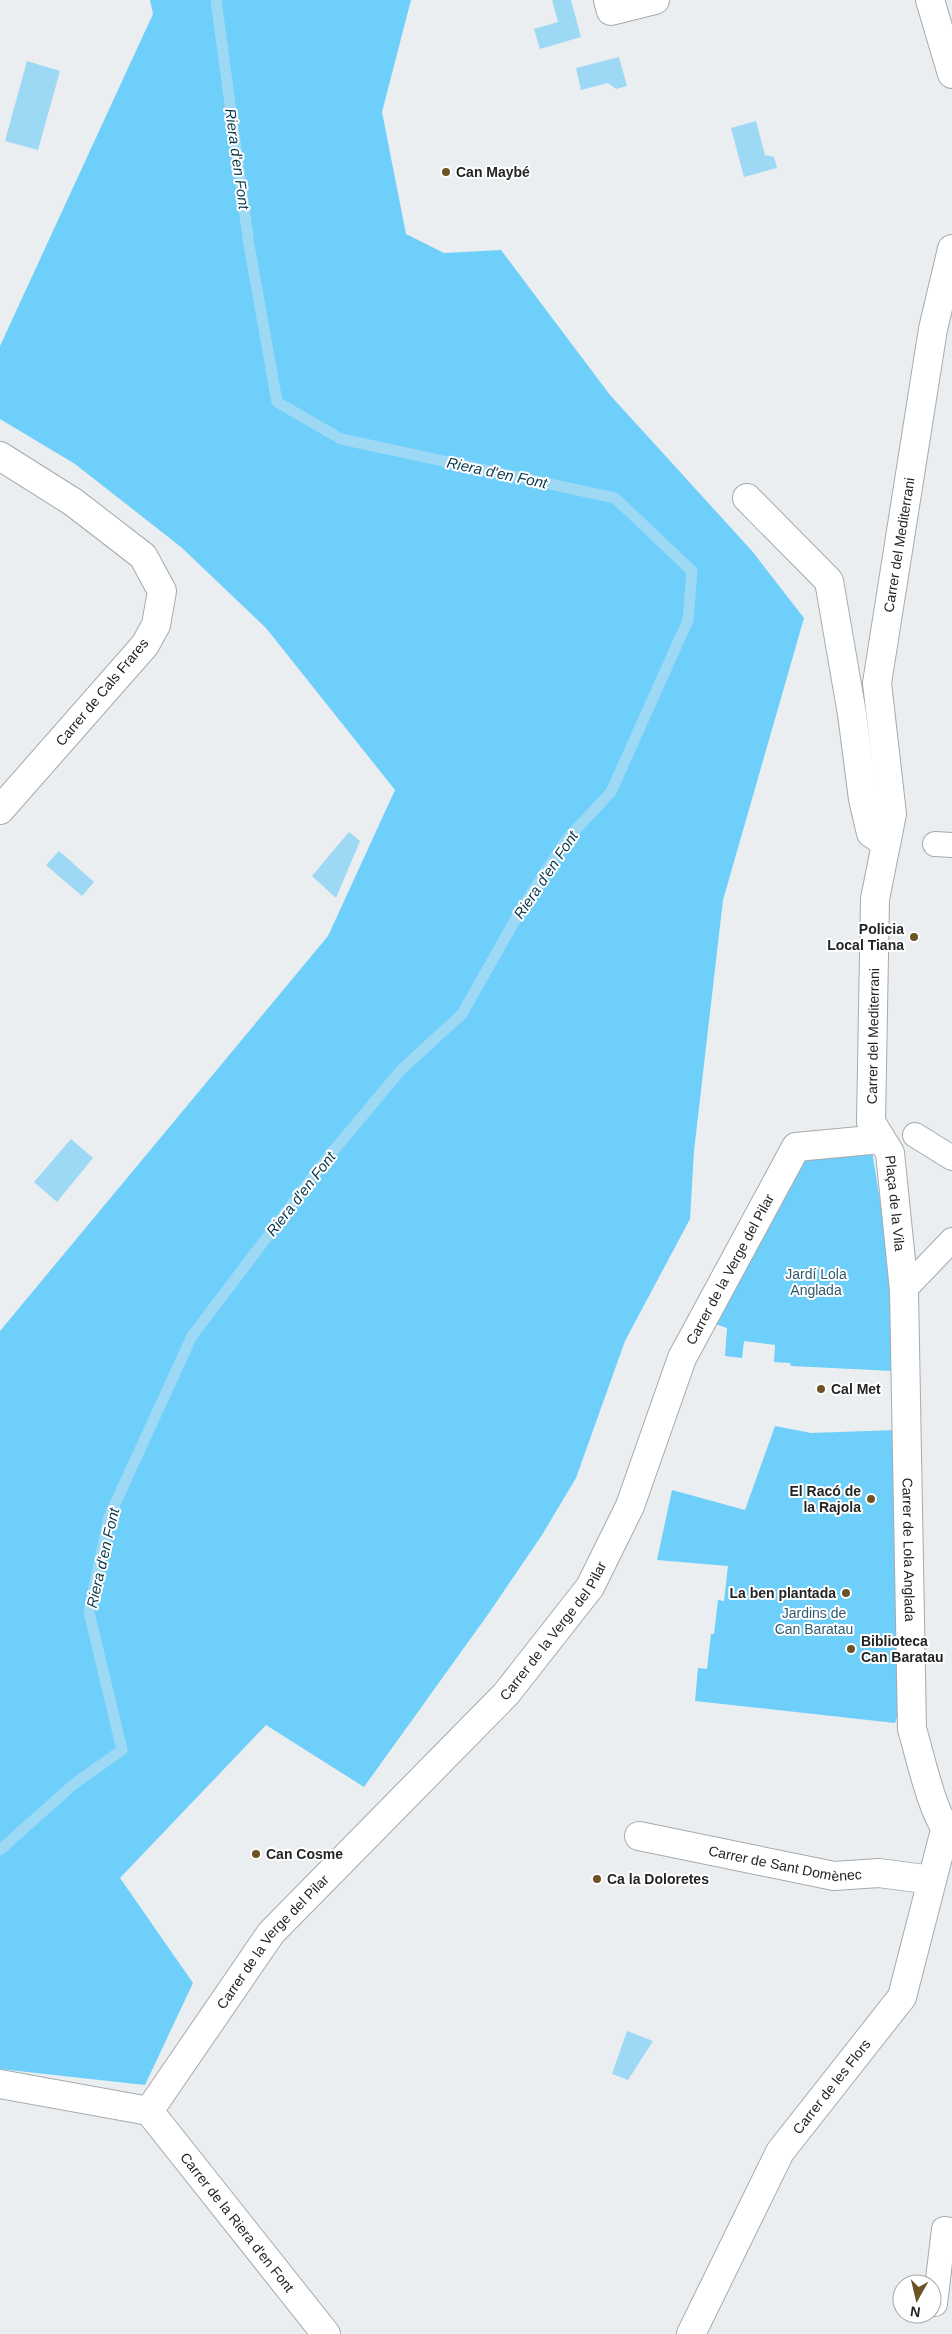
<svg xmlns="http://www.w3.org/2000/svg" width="952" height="2334" viewBox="0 0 952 2334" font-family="Arial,sans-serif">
  <rect width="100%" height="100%" fill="#eaeef0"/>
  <g fill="#6ecffb">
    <path d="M 150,0 L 411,0 L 382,112 L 406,234 L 444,253 L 501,250 L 610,395 L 752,551 L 804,618 L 723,900 L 694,1151 L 690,1219 L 625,1341 L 576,1478 L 542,1535 L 489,1613 L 364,1787 L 266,1725 L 120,1878 L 193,1983 L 145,2085 L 0,2069 L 0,1331 L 328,936 L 395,790 L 266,628 L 181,547 L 75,464 L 0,419 L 0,346 L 153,14 Z"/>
    <path d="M 872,1151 L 892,1276 L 893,1371 L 791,1366 L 790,1363 L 774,1362 L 775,1345 L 744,1341 L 742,1358 L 725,1356 L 727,1328 L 709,1322 L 798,1158 Z"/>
    <path d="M 775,1426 L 811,1433 L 896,1430 L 898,1715 L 895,1723 L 695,1701 L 698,1668 L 707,1669 L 711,1634 L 714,1634 L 718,1600 L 724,1601 L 728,1566 L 657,1560 L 672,1490 L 745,1510 Z"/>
  </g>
  <g fill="#9dd8f5">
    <path d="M 552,0 L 571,0 L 581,37 L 540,49 L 534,29 L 558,22 Z"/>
    <path d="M 619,57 L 627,86 L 616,89 L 608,83 L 581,90 L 576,68 Z"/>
    <path d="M 27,61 L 60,71 L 38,150 L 5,141 Z"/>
    <path d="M 756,121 L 765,155 L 774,157 L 777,168 L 744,177 L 731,128 Z"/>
    <path d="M 349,832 L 360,841 L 336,898 L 312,876 Z"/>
    <path d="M 59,851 L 94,882 L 82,896 L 46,865 Z"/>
    <path d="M 71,1139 L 93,1158 L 57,1202 L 34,1182 Z"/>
    <path d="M 627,2031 L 653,2041 L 628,2080 L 612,2074 Z"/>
  </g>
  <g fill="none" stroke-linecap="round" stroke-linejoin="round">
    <path stroke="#9dd8f5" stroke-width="11" d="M 0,1850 L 74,1784 L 122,1750 L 89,1612 L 109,1517 L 192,1336 L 324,1162 L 401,1070 L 462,1014 L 523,906 L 567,839 L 611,792 L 688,620 L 692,571 L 615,498 L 341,439 L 277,402 L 249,245 L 216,0"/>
    <g stroke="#a6aaac" stroke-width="26">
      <g id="pedestrian">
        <path d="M 935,844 L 952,845"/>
        <path d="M 915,1135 L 952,1158"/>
        <path d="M 904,1290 L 952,1240"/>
        <path d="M 935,2304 L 944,2229 L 952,2230"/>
      </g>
    </g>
    <g stroke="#a6aaac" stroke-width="30">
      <g id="minor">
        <path d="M 608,0 L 611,11 L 655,0"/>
        <path d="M 930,0 L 952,74"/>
        <path id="s1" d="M 952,249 L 933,329 L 877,683 L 892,814 L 875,899 L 871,1122 L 890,1153 L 904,1290 L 912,1729 C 921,1758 932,1816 952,1837"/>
        <path d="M 0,456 L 73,502 L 143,556 L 162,591 L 156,625 L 145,645 L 0,810"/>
        <path d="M 747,498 L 829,581 L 852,714 L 863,799 L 871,833 L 886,843"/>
        <path id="s2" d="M 639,1836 L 834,1876 L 879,1873 L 932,1880"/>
        <path d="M 0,2084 L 149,2111"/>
        <path id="s3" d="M 149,2111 L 271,1933 L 506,1694 L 590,1587 L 630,1506 L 682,1358 L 796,1147 L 881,1139"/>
        <path id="s4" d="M 149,2111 L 326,2334"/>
        <path id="s5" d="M 691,2334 L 780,2152 L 902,1997 L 945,1830"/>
      </g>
    </g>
    <use href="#pedestrian" stroke="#fff" stroke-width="24"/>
    <use href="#minor" stroke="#fff" stroke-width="28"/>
  </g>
  <g fill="#6c5224" stroke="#fff" stroke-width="2">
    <circle cx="446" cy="172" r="5"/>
    <circle cx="914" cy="937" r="5"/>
    <circle cx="821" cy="1389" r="5"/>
    <circle cx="871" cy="1499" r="5"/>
    <circle cx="846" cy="1593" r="5"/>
    <circle cx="851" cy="1649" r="5"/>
    <circle cx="256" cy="1854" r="5"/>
    <circle cx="597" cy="1879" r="5"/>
  </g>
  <g text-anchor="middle" stroke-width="4" stroke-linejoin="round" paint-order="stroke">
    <g font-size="14" font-weight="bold" fill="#232425" stroke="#fff" text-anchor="start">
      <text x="456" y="177">Can Maybé</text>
      <text x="904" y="934" text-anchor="end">Policia<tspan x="904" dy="16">Local Tiana</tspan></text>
      <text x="831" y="1394">Cal Met</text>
      <text x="861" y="1496" text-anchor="end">El Racó de<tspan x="861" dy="16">la Rajola</tspan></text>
      <text x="836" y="1598" text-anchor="end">La ben plantada</text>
      <text x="861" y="1646">Biblioteca<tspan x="861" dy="16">Can Baratau</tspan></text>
      <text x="266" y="1859">Can Cosme</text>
      <text x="607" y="1884">Ca la Doloretes</text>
    </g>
    <g font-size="14" fill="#232425" stroke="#fff">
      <text transform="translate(899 545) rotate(-81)" y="5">Carrer del Mediterrani</text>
      <text transform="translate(102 692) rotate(-50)" y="5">Carrer de Cals Frares</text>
      <text transform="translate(873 1036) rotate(-89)" y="5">Carrer del Mediterrani</text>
      <text dy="5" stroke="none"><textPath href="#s1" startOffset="969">Plaça de la Vila</textPath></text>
      <text dy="5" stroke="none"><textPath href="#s3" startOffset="1035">Carrer de la Verge del Pilar</textPath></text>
      <text dy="5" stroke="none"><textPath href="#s1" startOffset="1316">Carrer de Lola Anglada</textPath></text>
      <text dy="5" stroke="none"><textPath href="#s3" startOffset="630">Carrer de la Verge del Pilar</textPath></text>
      <text dy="5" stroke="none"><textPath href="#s2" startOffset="149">Carrer de Sant Domènec</textPath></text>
      <text dy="5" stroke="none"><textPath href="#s3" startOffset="210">Carrer de la Verge del Pilar</textPath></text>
      <text dy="5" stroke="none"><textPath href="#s5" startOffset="286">Carrer de les Flors</textPath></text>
      <text dy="5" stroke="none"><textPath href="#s4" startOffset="142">Carrer de la Riera d'en Font</textPath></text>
    </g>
    <g font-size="14" fill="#2e5b70" stroke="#fff">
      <text x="816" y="1279">Jardí Lola<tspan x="816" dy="16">Anglada</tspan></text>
      <text x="814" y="1618">Jardins de<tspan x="814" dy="16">Can Baratau</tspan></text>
    </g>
    <g font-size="15" font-style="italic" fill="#083a4e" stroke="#fff">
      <text transform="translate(237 159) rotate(82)" y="5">Riera d'en Font</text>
      <text transform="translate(497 473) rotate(12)" y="5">Riera d'en Font</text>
      <text transform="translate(546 875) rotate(-56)" y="5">Riera d'en Font</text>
      <text transform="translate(301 1194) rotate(-52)" y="5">Riera d'en Font</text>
      <text transform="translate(103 1558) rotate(-77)" y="5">Riera d'en Font</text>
    </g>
  </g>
  <g transform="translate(917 2299) rotate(188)"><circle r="24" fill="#ffffff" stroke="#a7a7a8"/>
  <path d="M0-4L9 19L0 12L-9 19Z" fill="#6c5224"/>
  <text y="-8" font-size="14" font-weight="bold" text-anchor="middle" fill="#232425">N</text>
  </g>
</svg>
